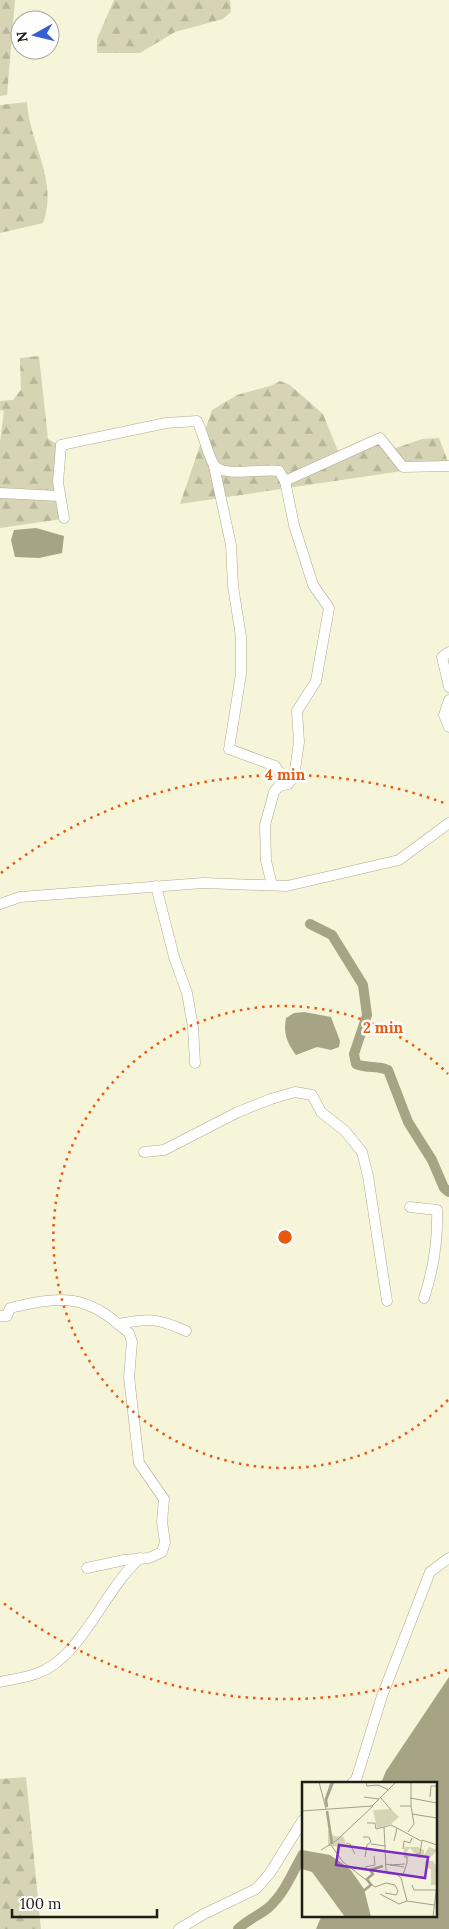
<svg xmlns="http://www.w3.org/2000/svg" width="449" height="1929" viewBox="0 0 449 1929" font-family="Lora,serif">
  <defs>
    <pattern id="forest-firs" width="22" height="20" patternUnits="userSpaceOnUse" patternTransform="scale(1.25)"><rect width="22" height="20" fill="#d6d4b4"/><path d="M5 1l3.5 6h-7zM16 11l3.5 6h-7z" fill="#b7b69a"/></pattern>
  </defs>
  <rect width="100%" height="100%" fill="#f6f5da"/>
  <g fill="url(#forest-firs)">
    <path d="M 0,0 L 15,0 L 7,95 L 0,96 Z"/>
    <path d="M 114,0 L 230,0 L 231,12 L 223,19 L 175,32 L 140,53 L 97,53 L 97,39 Z"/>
    <path d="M 27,102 C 29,143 59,181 43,223 L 0,233 L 0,105 Z"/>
    <path d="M 39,356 L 48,439 L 59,445 L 62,519 L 0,528 L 0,442 L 4,411 L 0,410 L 0,401 L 13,400 L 21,390 L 20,358 Z"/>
    <path d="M 280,381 L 290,385 L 323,414 L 338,451 L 380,432 L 393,449 L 422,439 L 439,438 L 449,464 L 180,504 L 212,410 L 237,395 L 270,386 Z"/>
    <path d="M 26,1777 L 41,1929 L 0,1929 L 0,1779 Z"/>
  </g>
  <g fill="#a6a484">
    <path d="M 36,528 L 64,536 L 62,553 L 39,558 L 15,557 L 11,540 L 14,530 Z"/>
    <path d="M 304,1012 L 331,1017 L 340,1041 L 339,1047 L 331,1050 L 317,1047 L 296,1055 C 287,1043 283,1033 286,1018 L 294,1013 Z"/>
    <path d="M 449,1677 L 449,1929 L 316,1929 L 322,1915 L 435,1915 L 435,1783 L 381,1783 L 386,1771 Z"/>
  </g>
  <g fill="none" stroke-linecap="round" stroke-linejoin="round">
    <g stroke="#a6a484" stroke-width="10">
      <path d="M 310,924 L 332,935 L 363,985 L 367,1015 L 354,1054 L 356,1064 C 369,1069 376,1065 388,1070 L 408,1122 L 432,1160 L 444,1188 L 449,1192"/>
      <path d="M 238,1929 C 247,1920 258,1916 268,1908 C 285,1893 292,1873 303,1854"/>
    </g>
    <g stroke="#acaa91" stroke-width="11">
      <g id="minor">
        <path d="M 214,466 L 231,545 L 233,586 L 241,637 L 241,674 L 229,749 L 275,766 L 288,784"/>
        <path d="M 0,493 L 60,496"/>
        <path d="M 64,518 L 58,482 L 61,445 L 166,423 L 197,421 C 204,435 208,456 214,465 C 223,478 264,468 279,471 L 285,481 L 380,438 L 403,467 L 449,466"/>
        <path d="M 449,652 L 442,657 L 449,687"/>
        <path d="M 449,700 L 444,715 L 449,727"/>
        <path d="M 272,885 L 266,861 L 265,825 L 274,792 L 279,786 L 288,784 L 294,777 L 299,742 L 297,711 L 316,681 L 329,608 L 313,585 L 294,525 L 285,481"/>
        <path d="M 156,886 L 174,957 L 187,993 L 193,1027 L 195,1063"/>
        <path d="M 0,904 L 20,897 L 203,883 L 287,886 L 399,860 L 449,823"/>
        <path d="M 144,1152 L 164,1150 L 238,1112 L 271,1099 L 295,1092 L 312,1095 L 321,1112 L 345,1131 L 362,1152 L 368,1176 L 387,1301"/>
        <path d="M 410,1207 L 437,1210 C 438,1241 434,1268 424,1298"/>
        <path d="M 0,1316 L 7,1316 L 10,1308 C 53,1298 82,1292 118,1324 C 148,1318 158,1318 186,1331"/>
        <path d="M 87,1568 L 124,1560 L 149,1558 L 162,1552 L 165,1542 L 162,1522 L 164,1499 L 139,1463 L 129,1377 L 132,1342 L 129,1333 L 118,1324"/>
        <path d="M 0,1682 C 12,1679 26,1678 38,1673 C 81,1658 104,1590 140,1558"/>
        <path d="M 352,1783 L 356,1780 L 382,1696 L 430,1572 L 449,1558"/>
        <path d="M 179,1929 L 204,1914 L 256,1889 L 270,1873 L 303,1820"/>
      </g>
    </g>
    <use href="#minor" stroke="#fff" stroke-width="10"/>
  </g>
  <g fill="none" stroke="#e8590c" stroke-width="2.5" stroke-dasharray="2.5 5">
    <path d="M448 1400A231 231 0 1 1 448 1074"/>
    <path d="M447 1670A462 462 0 0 1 1 1601M1 873A462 462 0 0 1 447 804"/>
  </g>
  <g transform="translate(302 1782)">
    <rect width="135" height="135" fill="#f6f5da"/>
    <path d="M 89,27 L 97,35 L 89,42 L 75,46 L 71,28 Z" fill="#d6d4b4"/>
    <path d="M 26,48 L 32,54 L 42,55 L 44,65 L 26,64 ZM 102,65 L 116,65 L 122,68 L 122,73 L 127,65 L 135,68 L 128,76 L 116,76 L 108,66 L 103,72 L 109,75 L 102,75 ZM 123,79 L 131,79 L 135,85 L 135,103 L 129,103 L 129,87 L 124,86 Z" fill="#d6d4b4"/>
    <path d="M 0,68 L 28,73 L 48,87 L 62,107 L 69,135 L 43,135 L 10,90 L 0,87 Z" fill="#a6a484"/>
    <path fill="none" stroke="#a6a484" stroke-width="2.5" d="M 25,25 L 24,18 L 31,0M 25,29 L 30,62M 0,84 L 20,88 L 37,102 L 54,135M 60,110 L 69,103 L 65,97 L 71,92 L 68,88 L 81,84"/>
    <path fill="none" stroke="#a09f8b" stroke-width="1" d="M 17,0 L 24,27M 64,0 L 65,4 L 76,3 L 87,8M 62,15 L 77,17M 128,15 L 129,4 L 135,4M 79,16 L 89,28M 108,16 L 135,21M 23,18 L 29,0M 98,24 L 109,24 L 109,0M 0,29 L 70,24 L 94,0M 110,32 L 135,36M 65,41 L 73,41 L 74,47 L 82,45 L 83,64M 82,45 L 89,43 L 95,46 L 92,59M 95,46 L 119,59M 106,50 L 112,42 L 109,24M 61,55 L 67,55 L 69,60 L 65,63 L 63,75M 44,61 L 48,62 L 53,72M 69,62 L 83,64 L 84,88 L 86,92 L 93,91 L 99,96 L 105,119M 29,63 L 41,80 L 73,105 L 84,101 L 93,103 L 96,109 L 94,113 L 83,111M 101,67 L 102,59 L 108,61 L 110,56M 19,68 L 35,58 L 71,24M 114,72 L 118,72 L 120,58 L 135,63M 83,82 L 102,85M 88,83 L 103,82M 63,85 L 73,83 L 72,74M 101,93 L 105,81 L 105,75 L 102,75M 110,103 L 112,108 L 134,108M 78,112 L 97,122 L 105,119 L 132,123M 131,135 L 135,102"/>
    <path fill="#7b2cbf" fill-opacity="0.15" stroke="#7b2cbf" stroke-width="2.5" d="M 37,63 L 126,75 L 123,96 L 34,83 Z"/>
    <rect width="135" height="135" fill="none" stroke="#1f1e14" stroke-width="2.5"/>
  </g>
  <circle cx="285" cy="1237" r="8" fill="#e8590c" stroke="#fff" stroke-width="2.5"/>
  <g font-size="15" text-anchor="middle" font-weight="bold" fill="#e8590c" stroke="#fff" stroke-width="5" stroke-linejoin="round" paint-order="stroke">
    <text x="285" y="780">4 min</text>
    <text x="383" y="1033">2 min</text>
  </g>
  <g transform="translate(35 35) rotate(262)"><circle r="24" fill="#ffffff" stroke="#a5a5a1"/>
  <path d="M0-4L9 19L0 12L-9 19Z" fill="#355fd0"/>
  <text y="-8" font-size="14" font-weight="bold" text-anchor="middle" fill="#1f1e14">N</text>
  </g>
  <path d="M12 1909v8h145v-8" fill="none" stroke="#1f1e14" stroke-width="2.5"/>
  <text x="20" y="1909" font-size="15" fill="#1f1e14" stroke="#ffffff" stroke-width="4" paint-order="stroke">100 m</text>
</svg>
